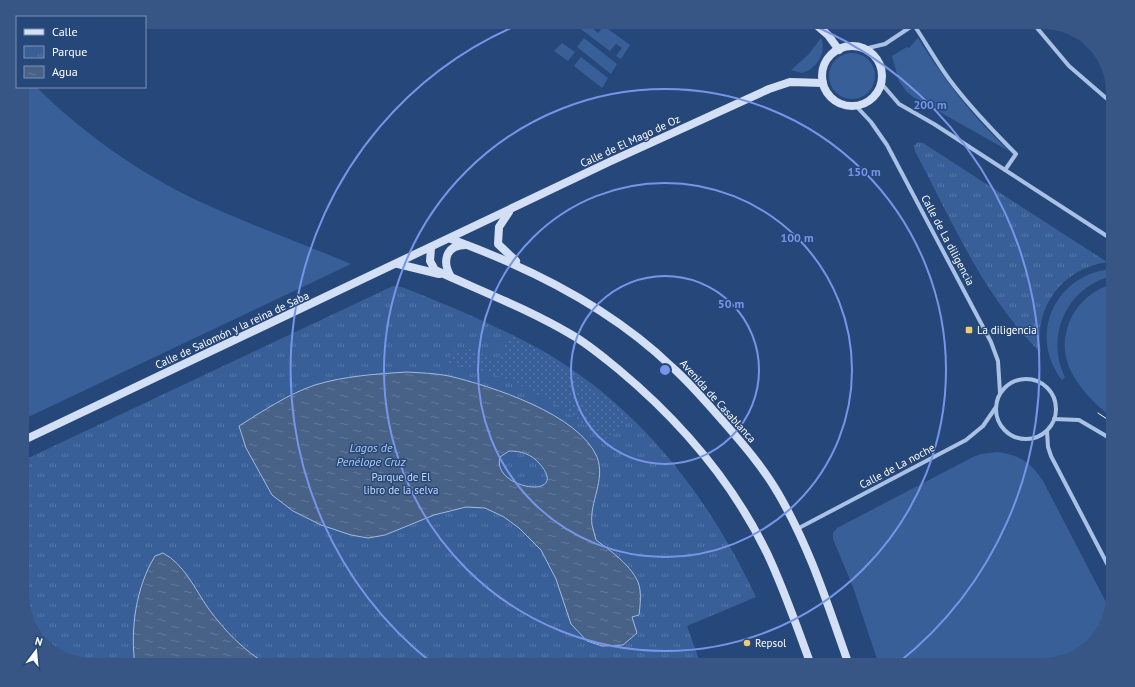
<svg xmlns="http://www.w3.org/2000/svg" width="1135" height="687" viewBox="0 0 1135 687" font-family="'PT Sans',sans-serif">
  <defs>
    <pattern id="park-tufts" width="24" height="20" patternUnits="userSpaceOnUse"><rect width="24" height="20" fill="#395f98"/><path d="M3 7l-1-3M5 7V3M7 7l1-3M15 17l-1-3M17 17v-4M19 17l1-3" fill="none" stroke="#5777a7"/></pattern>
    <pattern id="garden-dots" width="8" height="8" patternUnits="userSpaceOnUse"><rect width="8" height="8" fill="#395f98"/><path d="M2 2h.1M6 6h.1" fill="none" stroke="#5777a7" stroke-width="1.8" stroke-linecap="round"/></pattern>
    <pattern id="water-ripples" width="26" height="14" patternUnits="userSpaceOnUse"><rect width="26" height="14" fill="#486186"/><path d="M2 4q2-2 4 0t4 0M15 11q2-2 4 0t4 0" fill="none" stroke="#637998"/></pattern>
  </defs>
  <rect width="100%" height="100%" fill="#26477a"/>
  <g fill="#395f98">
    <path d="M 582,22 L 597,22 L 592,28 L 598,33 L 604,26 L 630,45 L 621,59 L 616,56 L 622,48 L 616,44 L 610,51 L 578,27 Z"/>
    <path d="M 584,38 L 617,64 L 611,74 L 577,47 Z"/>
    <path d="M 821,38 C 827,54 816,69 802,73 L 791,70 L 809,54 Z"/>
    <path d="M 918,38 C 944,80 973,117 1009,151 L 913,97 L 906,91 L 899,81 L 892,56 L 907,47 L 909,48 Z"/>
    <path d="M 562,43 L 575,52 L 568,61 L 554,51 Z"/>
    <circle cx="852" cy="76" r="23"/>
    <path d="M 581,57 L 608,78 L 602,88 L 574,66 Z"/>
    <path d="M 22,87 L 36,87 C 82,132 136,171 194,199 C 245,223 299,242 351,264 L 22,420 Z"/>
    <path d="M 1113,269 L 1113,276 C 1067,286 1045,336 1065,377 L 1062,380 C 1027,334 1056,273 1113,269 Z"/>
    <path d="M 1113,284 L 1113,418 C 1096,406 1077,386 1069,367 C 1055,332 1077,293 1113,284 Z"/>
    <path d="M 997,452 C 1018,454 1032,463 1043,481 L 1109,608 L 1104,630 L 1078,656 L 1043,665 L 879,665 L 853,587 L 833,539 L 833,533 L 837,528 L 973,457 L 981,454 Z"/>
  </g>
  <g fill="url(#park-tufts)">
    <path d="M 918,142 L 923,143 L 1107,262 C 1062,269 1033,307 1041,353 C 983,296 952,221 915,151 L 914,146 Z"/>
    <path d="M 393,286 L 402,287 C 450,306 498,326 543,351 C 640,407 709,497 756,597 L 687,626 L 701,665 L 92,665 L 57,656 L 31,630 L 22,599 L 22,461 Z"/>
  </g>
  <path fill="url(#garden-dots)" d="M 511,334 C 554,358 593,384 630,418 L 602,442 C 565,404 500,368 446,364 L 455,349 L 462,353 L 466,346 L 497,361 Z"/>
  <g fill="url(#water-ripples)" stroke="#9ebbe4" fill-rule="evenodd">
    <path d="M 407,372 C 420,373 435,373 449,376 C 491,386 579,414 597,457 C 606,480 589,502 592,525 C 593,530 595,535 596,540 C 611,551 638,570 640,590 C 641,598 640,607 639,615 L 632,617 L 637,633 L 623,645 L 602,646 L 587,641 L 571,624 L 556,579 L 541,550 L 519,528 L 504,517 L 485,508 L 466,507 L 434,515 L 385,535 L 368,538 L 351,535 L 321,525 L 293,511 L 272,495 L 246,448 L 239,426 C 263,411 288,394 315,385 C 344,376 376,374 407,372 ZM 509,451 C 521,451 531,454 539,463 C 573,501 491,490 500,457 Z"/>
    <path d="M 163,553 C 184,564 195,589 208,608 C 225,631 243,650 268,665 L 135,665 C 130,629 136,587 155,556 Z"/>
  </g>
  <g fill="none" stroke-linecap="round" stroke-linejoin="round">
    <g stroke="#a9c1e4" stroke-width="4">
      <path d="M 1032,22 L 1069,66 L 1113,104"/>
      <path d="M 914,25 C 926,43 936,61 949,79 C 969,106 992,130 1016,154 L 1005,170"/>
      <path d="M 864,49 L 885,44 L 918,22"/>
      <path d="M 881,83 L 899,104 L 934,124 L 1113,240"/>
      <path d="M 856,106 L 871,122 L 887,145 L 991,342 L 998,361 L 1000,393"/>
      <circle cx="1026" cy="409" r="30"/>
      <path d="M 1054,419 L 1079,420 L 1113,440"/>
      <path d="M 1047,431 L 1048,447 L 1051,456 L 1113,575"/>
      <path d="M 797,529 L 966,440 L 983,426 L 996,407"/>
    </g>
    <g stroke="#d2dff4" stroke-width="8">
      <path d="M 813,22 L 828,35 L 839,50"/>
      <circle cx="852" cy="76" r="30"/>
      <path d="M 509,212 L 499,227 L 498,244 L 516,261"/>
      <path d="M 451,239 C 531,268 610,307 672,367 C 690,383 706,402 722,420 C 742,443 763,467 778,493 C 811,550 827,603 849,665"/>
      <path d="M 431,248 L 430,261 L 435,270 C 481,291 528,309 572,335 C 588,344 603,357 618,369 C 678,419 732,481 767,553 C 784,589 797,627 811,665"/>
      <path d="M 398,264 L 439,274"/>
      <path d="M 451,277 C 442,262 445,245 466,245"/>
      <path d="M 22,441 L 609,162 L 769,89 L 790,82 L 823,83"/>
    </g>
    <path stroke="#fff" stroke-width="1" d="M 1098,413 L 1113,423"/>
  </g>
  <g fill="none" stroke="#7795e8" stroke-width="2">
    <circle cx="665" cy="370" r="94"/>
    <circle cx="665" cy="370" r="187"/>
    <circle cx="665" cy="370" r="281"/>
    <path d="M432 663A375 375 0 0 1 525 22M805 22A375 375 0 0 1 898 663"/>
  </g>
  <g fill="#edce6e" stroke="#26477a" stroke-width="1.5">
    <rect x="965" y="326" width="8" height="8" rx="2"/>
    <circle cx="747" cy="643" r="4"/>
  </g>
  <g text-anchor="middle" stroke-width="3" stroke-linejoin="round" paint-order="stroke">
    <g font-size="11" fill="#fff" stroke="#26477a">
      <text transform="translate(630 141) rotate(-25)" y="4">Calle de El Mago de Oz</text>
      <text transform="translate(948 240) rotate(62)" y="4">Calle de La diligencia</text>
      <text transform="translate(232 330) rotate(-25)" y="4">Calle de Salomón y la reina de Saba</text>
      <text transform="translate(718 401) rotate(48)" y="4">Avenida de Casablanca</text>
      <text transform="translate(897 466) rotate(-28)" y="4">Calle de La noche</text>
    </g>
    <g font-size="11" fill="#fff" stroke="#26477a" text-anchor="start">
      <text x="977" y="334">La diligencia</text>
      <text x="755" y="647">Repsol</text>
    </g>
    <g font-size="11" fill="#ccdcf3" stroke="#26477a">
      <text x="401" y="481">Parque de El<tspan x="401" dy="13">libro de la selva</tspan></text>
    </g>
    <g font-size="12" font-style="italic" fill="#b4cbec" stroke="#26477a">
      <text x="371" y="452">Lagos de<tspan x="371" dy="14">Penélope Cruz</tspan></text>
    </g>
  </g>
  <path d="M0 0H1135V687H0ZM92 29H1043A63 63 0 0 1 1106 92V595A63 63 0 0 1 1043 658H92A63 63 0 0 1 29 595V92A63 63 0 0 1 92 29Z" fill="#375685" fill-rule="evenodd"/>
  <circle cx="665" cy="370" r="6" fill="#7795e8" stroke="#26477a" stroke-width="2"/>
  <g font-size="12" text-anchor="middle" font-weight="bold" fill="#7795e8" stroke="#26477a" stroke-width="3" stroke-linejoin="round" paint-order="stroke">
    <text x="930" y="109">200 m</text>
    <text x="864" y="176">150 m</text>
    <text x="797" y="242">100 m</text>
    <text x="731" y="308">50 m</text>
  </g>
  <rect x="16" y="16" width="130" height="72" fill="#26477a" stroke="#7d91af"/>
  <rect x="24" y="29" width="20" height="6" fill="#d2dff4" stroke="#7d91af"/>
  <text x="52" y="36" font-size="12" fill="#ffffff">Calle</text>
  <rect x="24" y="46" width="20" height="12" fill="url(#park-tufts)" stroke="#7d91af"/>
  <text x="52" y="56" font-size="12" fill="#ffffff">Parque</text>
  <rect x="24" y="66" width="20" height="12" fill="url(#water-ripples)" stroke="#7d91af"/>
  <text x="52" y="76" font-size="12" fill="#ffffff">Agua</text>
  <g transform="translate(36 651) rotate(16)" stroke="#26477a" stroke-width="3" paint-order="stroke">
  <path d="M0-3L7 15L0 10L-7 15Z" fill="#ffffff"/>
  <text y="-6" font-size="11" font-weight="bold" text-anchor="middle" fill="#ffffff">N</text>
  </g>
</svg>
